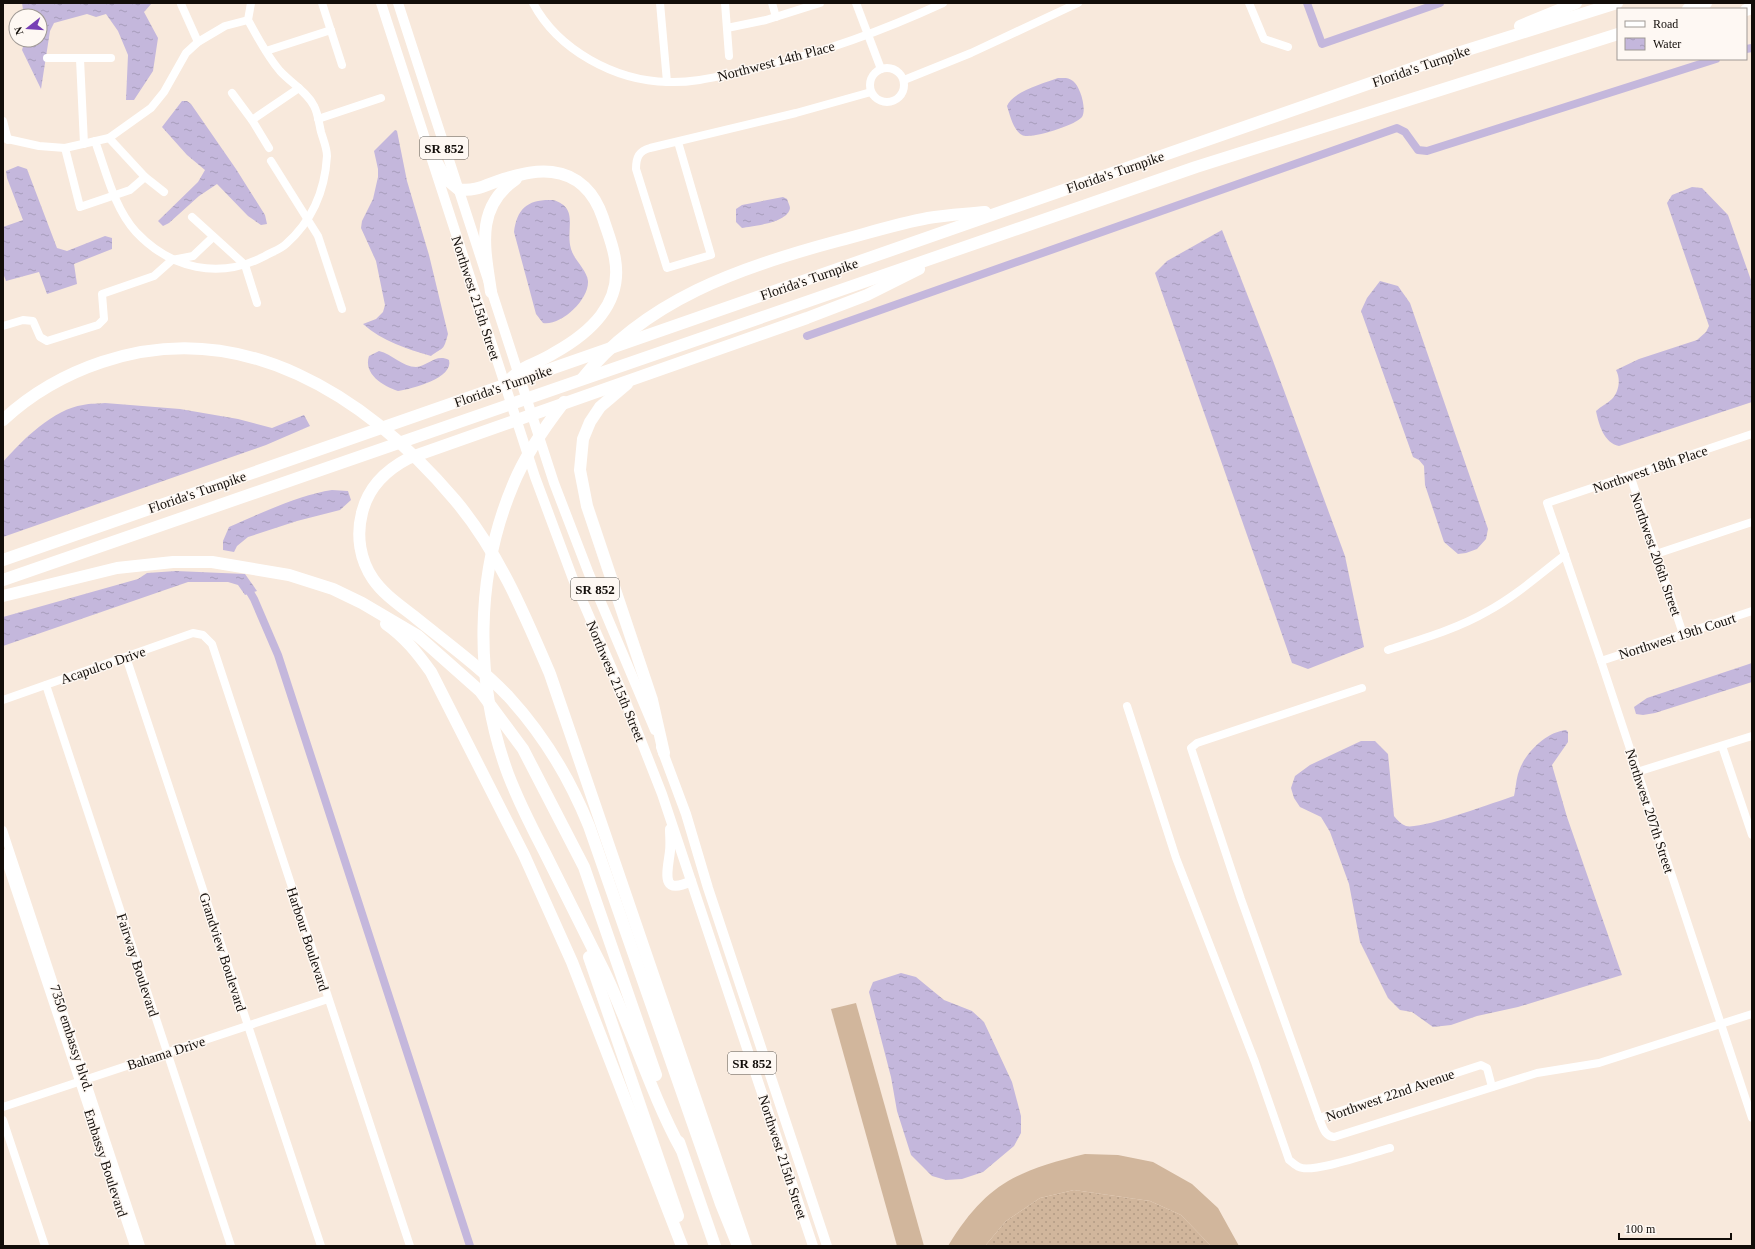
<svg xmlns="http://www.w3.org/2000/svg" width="1755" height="1249" viewBox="0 0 1755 1249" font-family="'Times New Roman',serif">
  <defs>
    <pattern id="grass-dots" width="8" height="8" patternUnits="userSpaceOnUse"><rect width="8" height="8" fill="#d1b69c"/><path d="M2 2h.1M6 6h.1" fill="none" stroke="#b29b85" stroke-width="1.8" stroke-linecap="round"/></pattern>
    <pattern id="water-ripples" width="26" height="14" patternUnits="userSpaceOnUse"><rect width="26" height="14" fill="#c4b7dc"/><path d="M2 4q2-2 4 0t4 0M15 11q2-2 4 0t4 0" fill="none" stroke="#a79cbb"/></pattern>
  </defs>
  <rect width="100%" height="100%" fill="#f8e9dc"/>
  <path fill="url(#grass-dots)" d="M 1074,1190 L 1150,1201 L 1181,1215 L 1211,1246 L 985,1246 L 1006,1221 L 1040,1198 Z"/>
  <g fill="#d1b69c">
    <path d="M 856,1003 L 924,1246 L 897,1246 L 831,1009 Z"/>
    <path d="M 1085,1154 L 1118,1155 L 1153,1162 L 1192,1184 L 1218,1208 L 1239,1246 L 1211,1246 L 1181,1215 L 1150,1201 L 1074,1190 L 1040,1198 L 1006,1221 L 985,1246 L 948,1246 C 986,1184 1016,1171 1085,1154 Z"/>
  </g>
  <g fill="url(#water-ripples)">
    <path d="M 22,3 L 152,3 L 144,12 L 158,38 L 153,71 L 134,100 L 126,100 L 128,55 L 118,31 L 106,14 L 96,17 L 87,14 L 54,23 L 50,31 L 41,89 L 22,50 L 25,40 L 40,40 L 40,16 L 24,16 Z"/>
    <path d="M 1058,78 C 1064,78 1068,77 1073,81 C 1080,86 1087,109 1082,117 C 1076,125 1030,140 1022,135 C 1013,130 1010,115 1007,106 C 1012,92 1044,83 1058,78 Z"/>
    <path d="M 182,101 L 187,101 L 191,104 L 236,169 L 265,215 L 267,224 L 261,225 L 248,216 L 217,184 L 199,196 L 169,223 L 163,226 L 158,221 L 198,182 L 205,170 L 187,155 L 162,127 Z"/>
    <path d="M 395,130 L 397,131 L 407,181 L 429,255 L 448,334 C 443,352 444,346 431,356 C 407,349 382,341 363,324 L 376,319 L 383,312 L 385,305 L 376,261 L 361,228 L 362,221 L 373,199 L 378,177 L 378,169 L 374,151 Z"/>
    <path d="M 18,166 L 27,169 L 57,248 L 67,251 L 105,236 L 112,238 L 112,249 L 74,264 L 77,284 L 47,294 L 39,272 L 6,281 L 3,273 L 3,227 L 23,220 L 7,178 L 6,171 Z"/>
    <path d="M 1692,187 L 1702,188 L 1728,215 L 1752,283 L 1752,402 L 1619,446 C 1604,443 1599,425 1596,411 C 1601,406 1607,404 1612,399 C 1619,392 1621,379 1616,370 L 1639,359 L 1697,340 L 1706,332 L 1709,326 L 1667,203 L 1672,195 Z"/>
    <path d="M 783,197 L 787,199 C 788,202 790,206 790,208 C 788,223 753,226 742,228 L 736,222 L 736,209 L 742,205 Z"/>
    <path d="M 553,200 C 580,208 565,229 571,249 C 574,260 587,270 588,281 C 589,300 561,326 543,323 L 536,314 L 514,232 C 517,208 528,199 553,200 Z"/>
    <path d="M 1222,230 L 1272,358 L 1345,556 L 1364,647 L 1308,669 L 1292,663 L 1155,273 L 1167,261 Z"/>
    <path d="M 1380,281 L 1398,286 L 1410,303 L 1488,529 L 1486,539 L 1477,549 L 1466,553 L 1458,554 L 1444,542 L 1425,485 L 1424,466 L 1419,460 L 1413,457 L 1361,311 L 1367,298 Z"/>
    <path d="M 379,351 C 392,354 403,367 416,367 C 428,366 436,353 449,360 C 454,378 412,389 398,391 C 383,386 363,374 369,356 Z"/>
    <path d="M 105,403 L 180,409 L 238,419 L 272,428 L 304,415 L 310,426 L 266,445 L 3,537 L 3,462 C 22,440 54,409 83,405 C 90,403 98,404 105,403 Z"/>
    <path d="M 332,490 L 348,491 L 351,500 L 340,510 L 297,521 L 248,537 L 237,546 L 234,552 L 223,550 L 223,541 L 229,527 C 259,514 299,495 332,490 Z"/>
    <path d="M 176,571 L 245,574 L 257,591 L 245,595 L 238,585 L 228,582 L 188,582 L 3,646 L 3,617 L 138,579 L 147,573 Z"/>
    <path d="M 1752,663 L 1752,682 L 1655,713 L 1643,715 L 1636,714 L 1634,707 L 1647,698 Z"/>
    <path d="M 1566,730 L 1568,732 L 1568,742 L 1552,765 L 1567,817 L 1622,975 L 1518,1007 L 1477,1016 L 1451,1025 L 1433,1027 L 1412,1012 L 1400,1010 L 1388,998 L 1360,942 L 1349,884 L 1330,832 L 1321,817 L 1300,807 L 1294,798 L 1291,788 L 1295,776 L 1310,765 L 1361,741 L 1375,741 L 1388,754 L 1394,816 C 1397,820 1401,824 1406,826 C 1421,830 1495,802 1514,796 C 1516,788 1516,779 1519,771 C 1525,753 1546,732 1566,730 Z"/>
    <path d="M 901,973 L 916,977 L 944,1000 L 972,1011 L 984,1022 L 1012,1082 L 1021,1116 L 1021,1133 L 1014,1146 L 983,1172 L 962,1179 L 946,1180 L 932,1176 L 911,1155 L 897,1111 L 891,1077 L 869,992 L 873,982 Z"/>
  </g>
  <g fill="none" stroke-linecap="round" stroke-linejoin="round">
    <g stroke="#c4b7dc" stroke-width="8">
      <path d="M 1307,3 L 1322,44 L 1440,3"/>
      <path d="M 1746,49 L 1752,48"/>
      <path d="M 807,336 L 1397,128 L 1405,132 L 1418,150 L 1427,151 L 1716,59"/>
      <path d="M 245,584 L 254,599 L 278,655 L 470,1246"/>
    </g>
    <g stroke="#fff" stroke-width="8">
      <path d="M 322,3 L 342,65"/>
      <path d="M 533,3 C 558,50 615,81 668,82 C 692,83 716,77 740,72 C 810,57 878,33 943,3"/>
      <path d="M 660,3 L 667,82"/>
      <path d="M 725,3 L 729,56"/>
      <path d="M 772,3 L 776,17"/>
      <path d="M 856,3 L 881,69"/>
      <path d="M 1249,3 L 1264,39 L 1288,47"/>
      <path d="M 181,4 L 198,42"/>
      <path d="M 727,28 L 766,20 L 820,3"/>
      <path d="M 266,51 L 331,30"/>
      <path d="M 47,58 L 111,58"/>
      <path d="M 80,59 L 84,144"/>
      <circle cx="887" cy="85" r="17"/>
      <path d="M 904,80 L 971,53 L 1078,3"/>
      <path d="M 232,93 L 252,120 L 269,148"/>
      <path d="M 318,119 L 381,98"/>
      <path d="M 252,120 L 299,88"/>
      <path d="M 3,121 L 8,140"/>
      <path d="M 3,138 L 39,146 L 65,148 L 109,138 L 151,108 L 164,92 L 186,53 L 198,42 L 225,26 L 248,20"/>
      <path d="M 109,138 L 145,177 L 164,192"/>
      <path d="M 95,141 C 106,171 114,208 136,232 C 171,269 219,280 265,256 C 272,252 281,249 286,244 C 312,221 325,190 327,156 C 327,148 323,139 321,132 C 319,124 318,113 314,106 C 307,92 291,83 280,71 C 267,56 258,38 248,20 L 251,3"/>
      <path d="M 678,142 L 711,255 L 667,268 L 636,169 C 636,157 639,151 650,148 L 796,113 L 871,92"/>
      <path d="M 65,148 L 80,207 L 130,190 L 145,177"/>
      <path d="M 271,161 L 318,236 L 342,309"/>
      <path d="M 192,217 L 245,265 L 257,303"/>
      <path d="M 3,326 L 23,320 L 33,321 L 40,337 L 47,341 L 98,325 L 104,319 L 102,294 L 154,276 L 172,260 L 193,256 L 213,237"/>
      <path d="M 1752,434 L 1547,503 L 1601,661 L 1752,1118"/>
      <path d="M 1630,475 L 1683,634"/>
      <path d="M 1656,554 L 1752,522"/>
      <path d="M 1388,650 C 1422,639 1457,629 1488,611 C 1516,596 1540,574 1565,555"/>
      <path d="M 126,657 L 321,1246"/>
      <path d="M 1601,661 L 1752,611"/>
      <path d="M 46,685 L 231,1246"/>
      <path d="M 1362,688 L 1197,743 L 1191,748 L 1241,899 L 1319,1118 C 1323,1127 1324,1136 1334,1137 L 1537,1073 L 1599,1063 L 1752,1014"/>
      <path d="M 3,700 L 193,633 L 203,635 L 212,644 L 410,1246"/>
      <path d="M 1127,706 L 1176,858 L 1255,1062 L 1289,1160 C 1292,1162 1296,1166 1299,1167 C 1312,1174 1374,1152 1390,1148"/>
      <path d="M 1722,746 L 1752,835"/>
      <path d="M 1637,772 L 1752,736"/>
      <path d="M 3,830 L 141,1246"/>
      <path d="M 3,853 L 134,1246"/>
      <path d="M 3,1107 L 328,999"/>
      <path d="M 1319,1118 L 1481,1065 L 1487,1068 L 1492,1087"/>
      <path d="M 3,1120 L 45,1246"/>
    </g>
    <g stroke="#fff" stroke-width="10">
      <path d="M 381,3 L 535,477 L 573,579 L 622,692 L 662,794 L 813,1246"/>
      <path d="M 398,3 L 554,483 L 589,574 L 655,730"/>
      <path d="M 661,747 L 686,814 L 708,888 L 827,1246"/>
      <path d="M 670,829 C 670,836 671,843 670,851 C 668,870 659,897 691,881"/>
    </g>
    <g stroke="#fff" stroke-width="12">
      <path d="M 1688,9 L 1706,3"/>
      <path d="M 1746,10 L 1752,8"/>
      <path d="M 1520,26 L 1576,3"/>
      <path d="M 427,145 L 446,179 L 458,189 C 476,193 491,182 507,178 C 522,174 537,170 552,172 C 579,175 595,194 603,218 C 607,231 613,245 615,259 C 623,304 590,333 554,353 C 545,359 534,363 524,368 C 518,371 513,377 508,381"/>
      <path d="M 491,292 C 485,249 474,208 516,179"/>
      <path d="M 582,379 C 645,300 741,267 834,242 C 865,234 896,224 928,218 C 946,215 966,214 985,212"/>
      <path d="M 627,384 L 600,407 L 590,422 L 583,439 L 580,470 L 587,506 L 652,700 L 664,753"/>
      <path d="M 564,402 C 544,428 525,455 513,485 C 475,575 474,682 508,774 C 518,800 531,826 544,851 C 564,891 584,931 604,971 C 632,1029 650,1092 681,1149"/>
      <path d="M 3,420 C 31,394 66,374 102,362 C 242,315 367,396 455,500 C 498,551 524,613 550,674 L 746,1246"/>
      <path d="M 3,560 L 1448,56 L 1617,3"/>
      <path d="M 3,580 L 1196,167 L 1618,34"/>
      <path d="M 3,596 L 117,568 L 173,562 L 212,562 L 289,575 L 333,589 L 362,603 L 418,636 L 480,691 L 523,749 L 584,867 L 656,1075"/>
      <path d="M 386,624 C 405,637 418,654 431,672 L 524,855 L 572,962 L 682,1246"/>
      <path d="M 589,957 L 678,1216"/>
      <path d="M 679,1142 L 715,1246"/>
      <path d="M 738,1246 L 721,1204 L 589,826 C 570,779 543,734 508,696 C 480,667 447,643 416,618 C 401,606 384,595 373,579 C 360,560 356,536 362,513 C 368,487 386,470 409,458 L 807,318 L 867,295 L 919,269"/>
    </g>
  </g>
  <g text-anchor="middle" stroke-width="3" stroke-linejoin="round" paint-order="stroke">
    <g fill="#fef8f3" stroke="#59544f" stroke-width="1">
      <rect x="420" y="137" width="48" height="22" rx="3"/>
      <rect x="571" y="578" width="48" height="22" rx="3"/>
      <rect x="728" y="1052" width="48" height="22" rx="3"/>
    </g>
    <g font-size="13" font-weight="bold" fill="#120d09">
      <text x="444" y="153">SR 852</text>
      <text x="595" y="594">SR 852</text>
      <text x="752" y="1068">SR 852</text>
    </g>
    <g font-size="14" fill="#120d09" stroke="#fef8f3">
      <text transform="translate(776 61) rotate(-15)" y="5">Northwest 14th Place</text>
      <text transform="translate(1421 66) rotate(-19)" y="5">Florida's Turnpike</text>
      <text transform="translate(1115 172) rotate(-19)" y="5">Florida's Turnpike</text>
      <text transform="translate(809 279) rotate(-19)" y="5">Florida's Turnpike</text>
      <text transform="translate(476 298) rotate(72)" y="5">Northwest 215th Street</text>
      <text transform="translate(503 386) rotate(-19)" y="5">Florida's Turnpike</text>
      <text transform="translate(1650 469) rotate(-19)" y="5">Northwest 18th Place</text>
      <text transform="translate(197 492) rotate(-19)" y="5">Florida's Turnpike</text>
      <text transform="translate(1656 554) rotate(71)" y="5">Northwest 206th Street</text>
      <text transform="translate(1677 636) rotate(-18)" y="5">Northwest 19th Court</text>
      <text transform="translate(103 665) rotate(-19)" y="5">Acapulco Drive</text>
      <text transform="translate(616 681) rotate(67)" y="5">Northwest 215th Street</text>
      <text transform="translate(1650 811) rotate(72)" y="5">Northwest 207th Street</text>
      <text transform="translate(308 939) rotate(72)" y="5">Harbour Boulevard</text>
      <text transform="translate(223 952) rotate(72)" y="5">Grandview Boulevard</text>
      <text transform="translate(138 965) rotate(72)" y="5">Fairway Boulevard</text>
      <text transform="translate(72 1038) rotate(72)" y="5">7350 embassy blvd.</text>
      <text transform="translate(166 1053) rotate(-18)" y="5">Bahama Drive</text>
      <text transform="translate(1390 1095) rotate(-19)" y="5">Northwest 22nd Avenue</text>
      <text transform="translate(783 1157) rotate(72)" y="5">Northwest 215th Street</text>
      <text transform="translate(106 1163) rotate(72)" y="5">Embassy Boulevard</text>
    </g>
  </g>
  <rect width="1755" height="1249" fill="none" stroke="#120d09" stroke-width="8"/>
  <rect x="1617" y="8" width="130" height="52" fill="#fef8f3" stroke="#a09a95"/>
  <rect x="1625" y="21" width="20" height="6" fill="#ffffff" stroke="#a09a95"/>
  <text x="1653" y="28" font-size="12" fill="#120d09">Road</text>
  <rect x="1625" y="38" width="20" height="12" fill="url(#water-ripples)" stroke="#a09a95"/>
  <text x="1653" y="48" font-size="12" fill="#120d09">Water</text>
  <g transform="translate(28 28) rotate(253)"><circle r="19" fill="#fef8f3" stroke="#a09a95"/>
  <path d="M0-3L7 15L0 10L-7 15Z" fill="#773fb5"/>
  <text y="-6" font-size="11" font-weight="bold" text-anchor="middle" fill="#120d09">N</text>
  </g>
  <path d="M1619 1233v6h112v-6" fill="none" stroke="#120d09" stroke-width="2"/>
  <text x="1625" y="1233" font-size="12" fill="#120d09" stroke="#fef8f3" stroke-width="3" paint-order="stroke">100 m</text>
</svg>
